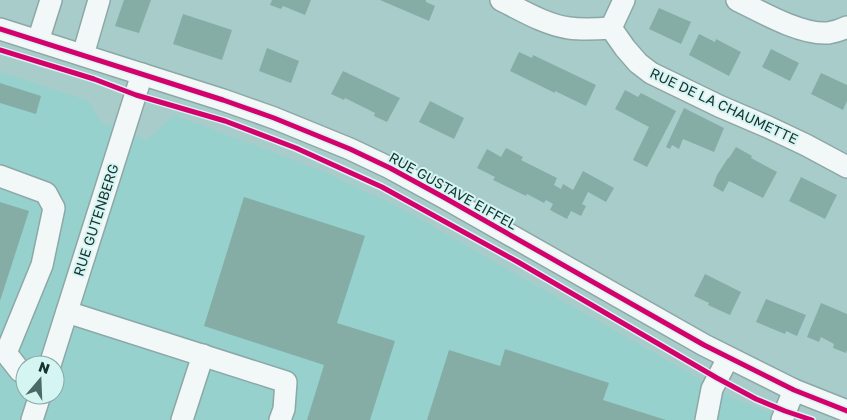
<svg xmlns="http://www.w3.org/2000/svg" width="847" height="420" viewBox="0 0 847 420" font-family="'Golos Text',sans-serif">
  <rect width="100%" height="100%" fill="#a8ccca"/>
  <path fill="#96d1ce" fill-rule="evenodd" d="M 0,72 L 89,101 L 100,122 L 147,140 L 174,115 L 322,171 L 400,208 L 736,400 L 790,420 L 0,420 ZM 25,365 L 55,365 L 55,395 L 25,395 Z"/>
  <g fill="#85ada6">
    <path d="M 124,0 L 151,0 L 139,33 L 115,26 Z"/>
    <path d="M 272,0 L 311,0 L 305,15 L 283,6 L 281,9 L 270,5 Z"/>
    <path d="M 380,0 L 426,0 L 426,2 L 435,6 L 429,21 Z"/>
    <path d="M 659,8 L 691,22 L 681,44 L 649,29 Z"/>
    <path d="M 183,14 L 232,30 L 222,60 L 173,44 Z"/>
    <path d="M 699,34 L 715,42 L 716,39 L 741,52 L 729,76 L 689,55 Z"/>
    <path d="M 267,48 L 299,61 L 291,83 L 259,71 Z"/>
    <path d="M 771,49 L 799,63 L 790,81 L 762,67 Z"/>
    <path d="M 519,52 L 532,58 L 533,55 L 596,85 L 586,106 L 555,91 L 555,93 L 510,71 Z"/>
    <path d="M 343,71 L 400,98 L 387,122 L 374,116 L 375,113 L 345,98 L 344,100 L 331,94 Z"/>
    <path d="M 821,73 L 847,85 L 847,101 L 843,110 L 811,94 Z"/>
    <path d="M 0,83 L 41,96 L 36,114 L 0,103 Z"/>
    <path d="M 625,90 L 638,97 L 641,93 L 676,111 L 647,167 L 633,160 L 649,127 L 615,109 Z"/>
    <path d="M 430,101 L 464,118 L 454,139 L 419,122 Z"/>
    <path d="M 684,108 L 724,128 L 714,152 L 683,139 L 679,149 L 672,145 L 670,149 L 666,147 Z"/>
    <path d="M 736,147 L 752,156 L 751,158 L 777,172 L 763,198 L 729,181 L 723,192 L 713,186 L 717,175 L 728,158 L 729,158 Z"/>
    <path d="M 506,148 L 523,157 L 521,160 L 557,178 L 554,185 L 561,189 L 563,184 L 573,190 L 583,171 L 614,188 L 606,202 L 588,192 L 582,204 L 586,206 L 581,216 L 571,211 L 567,219 L 550,210 L 553,204 L 546,200 L 544,203 L 527,194 L 526,196 L 493,180 L 495,177 L 477,168 L 487,149 L 501,157 Z"/>
    <path d="M 801,177 L 837,195 L 825,219 L 789,201 Z"/>
    <path d="M 244,197 L 365,236 L 337,323 L 395,341 L 370,420 L 307,420 L 324,365 L 204,326 Z"/>
    <path d="M 0,202 L 29,211 L 0,301 Z"/>
    <path d="M 705,274 L 741,292 L 730,315 L 708,305 L 709,303 L 694,296 Z"/>
    <path d="M 766,299 L 806,315 L 797,336 L 786,331 L 785,334 L 756,322 Z"/>
    <path d="M 821,303 L 847,314 L 847,350 L 846,353 L 833,348 L 834,344 L 821,337 L 819,342 L 807,337 Z"/>
    <path d="M 505,349 L 609,383 L 603,400 L 666,420 L 427,420 L 449,350 L 500,366 Z"/>
  </g>
  <g fill="none" stroke-linecap="round" stroke-linejoin="round">
    <g stroke="#8ca8a6" stroke-width="24">
      <g id="minor">
        <path d="M 501,0 C 521,10 546,25 569,28 C 583,30 598,29 611,28 L 625,48 L 638,63 L 651,73 L 719,106 L 768,127 L 806,145 L 847,167"/>
        <path d="M 737,0 C 761,12 801,35 828,33 C 835,32 841,30 847,27"/>
        <path d="M 611,28 L 624,0"/>
        <path d="M 0,29 L 223,100 L 274,118 L 350,149 L 390,168 L 445,198 L 704,345 L 794,390 L 847,411"/>
        <path d="M 38,41 L 51,0"/>
        <path d="M 83,55 L 99,0"/>
        <path d="M 0,176 L 46,193 L 54,208 L 42,265 L 6,353 L 20,371 L 25,373"/>
        <path d="M 67,312 L 286,382 L 284,409 L 280,420"/>
        <path d="M 50,365 L 142,74"/>
        <path d="M 32,420 L 40,395"/>
        <path d="M 182,420 L 203,355"/>
        <path d="M 706,420 L 712,389 L 728,358"/>
        <path d="M 782,420 L 794,390"/>
      </g>
    </g>
    <use href="#minor" stroke="#f2f7f7" stroke-width="21"/>
    <g stroke="#d5f5f3" stroke-width="8">
      <g id="cycleway">
        <path d="M 0,29 L 223,100 L 274,118 L 350,149 L 390,168 L 445,198 L 704,345 L 794,390 L 847,411"/>
        <path d="M 0,50 L 94,79 L 136,95 L 225,121 L 296,148 L 382,187 L 518,262 L 717,378 L 756,399 L 785,411 L 812,420"/>
      </g>
    </g>
    <use href="#cycleway" stroke="#d6006c" stroke-width="5"/>
  </g>
  <g text-anchor="middle" stroke-width="4" stroke-linejoin="round" paint-order="stroke">
    <g font-size="14" fill="#173331" stroke="#d5f5f3">
      <text transform="translate(724 106) rotate(25)" y="5">RUE DE LA CHAUMETTE</text>
      <text transform="translate(453 191) rotate(29)" y="5">RUE GUSTAVE EIFFEL</text>
      <text transform="translate(96 220) rotate(-72)" y="5">RUE GUTENBERG</text>
    </g>
  </g>
  <g transform="translate(40 380) rotate(19)"><circle r="24" fill="#d5f5f3" stroke="#89a7a5"/>
  <path d="M0-4L9 19L0 12L-9 19Z" fill="#4a6967"/>
  <text y="-8" font-size="14" font-weight="bold" text-anchor="middle" fill="#173331">N</text>
  </g>
</svg>
